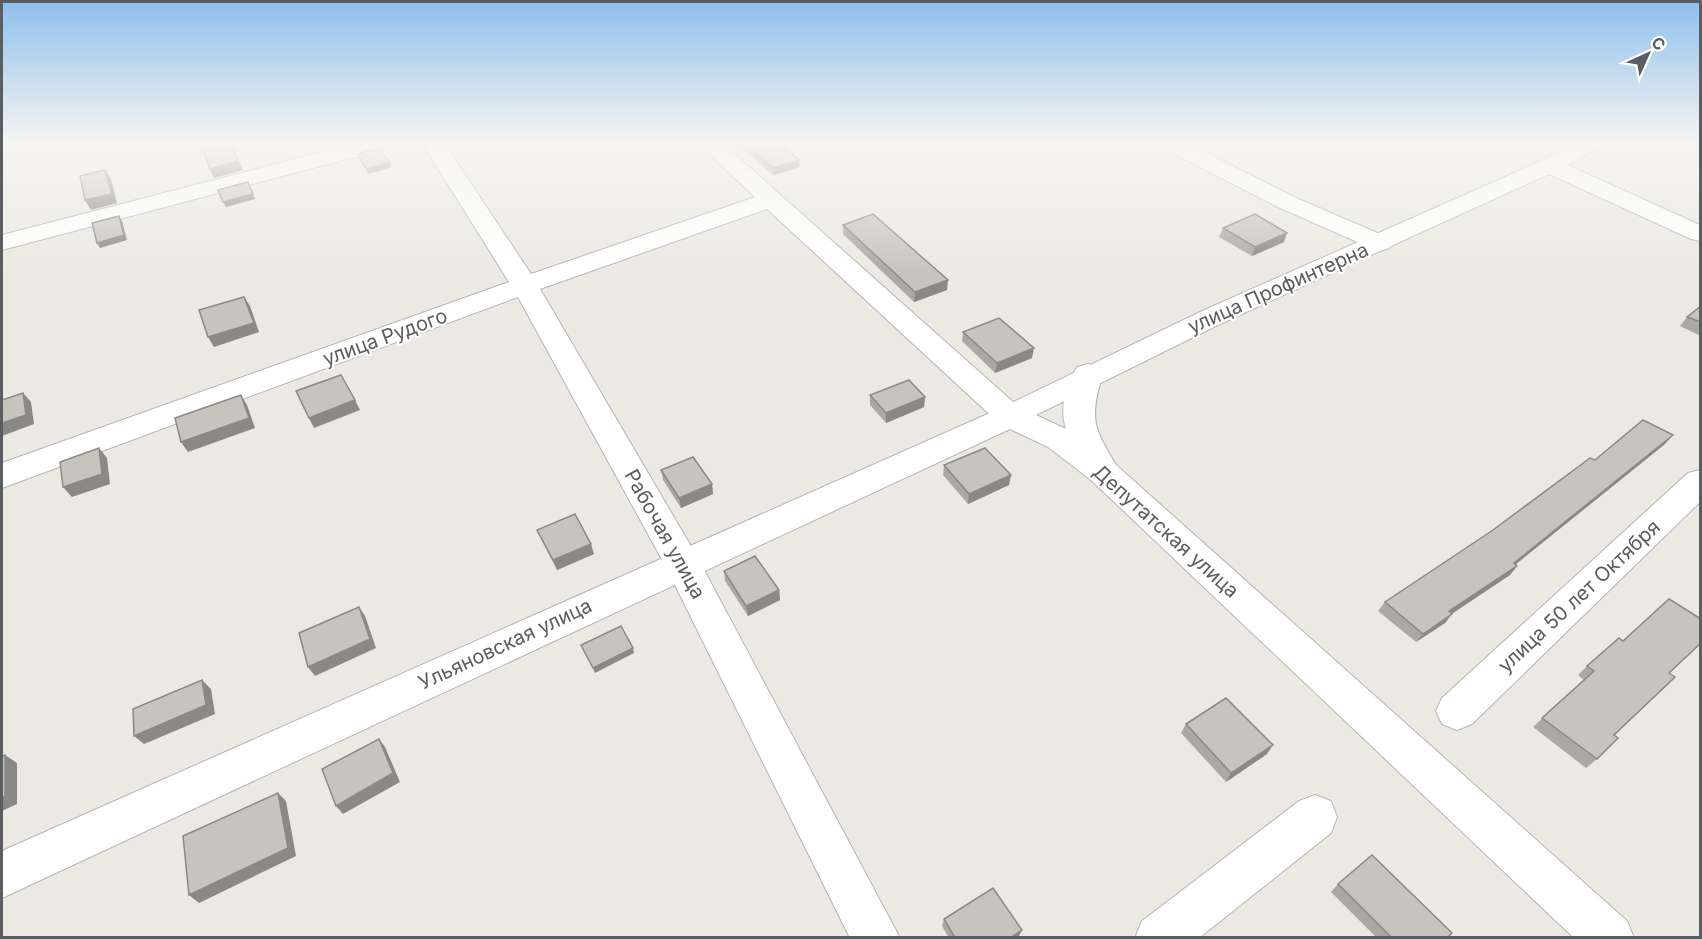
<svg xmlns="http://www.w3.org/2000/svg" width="1702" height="939" viewBox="0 0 1702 939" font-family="Inter,sans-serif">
  <rect width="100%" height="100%" fill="#ebe9e1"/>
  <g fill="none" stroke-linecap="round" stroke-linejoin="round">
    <g stroke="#b2b4b8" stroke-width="2">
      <g id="street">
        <path d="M 357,143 L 392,143 L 389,148 L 2,250 L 2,235 Z"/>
        <path d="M 422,143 L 444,143 L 531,274 L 755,197 L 698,143 L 722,143 L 1021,409 L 1026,416 L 1021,423 L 1010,427 L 999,423 L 767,209 L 540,289 L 695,553 L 900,938 L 850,938 L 666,567 L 518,297 L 2,488 L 2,463 L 509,282 Z"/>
        <path d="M 1160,143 L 1187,143 L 1296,198 L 1389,238 L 1393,243 L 1389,248 L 1380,251 L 1371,248 L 1280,208 L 1163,148 Z"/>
        <path d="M 1088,364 L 1099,367 L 1103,374 C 1087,423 1096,430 1120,472 L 1115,480 L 1103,484 L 1091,480 C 1067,442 1050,410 1077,367 Z"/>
        <path d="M 1700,470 L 1700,502 L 1472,724 L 1457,730 L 1442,724 L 1436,711 L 1442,698 L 1688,473 Z"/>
        <path d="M 1315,795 L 1331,801 L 1337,817 L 1331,833 L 1199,938 L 1135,938 L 1142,921 L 1299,801 Z"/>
      </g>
    </g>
    <g stroke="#b3b5ba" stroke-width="2">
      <path id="secondary" d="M 1575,143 L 1602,143 L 1599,148 L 1567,165 L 1700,225 L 1700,241 L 1691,239 L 1549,174 L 1220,324 L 1036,415 L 1070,431 L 1115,464 L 1627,921 L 1634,938 L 1574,938 L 1091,480 L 1048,447 L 1010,429 L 2,898 L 2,851 L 999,409 L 1200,312 L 1541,161 Z"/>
    </g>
    <use href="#street" fill="#fff" fill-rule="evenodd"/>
    <use href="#secondary" fill="#fff" fill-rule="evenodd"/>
  </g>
  <g fill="#aba9a3">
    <path d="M 736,143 L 779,143 L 800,167 L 773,175 Z"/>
    <path d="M 843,225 L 947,290 L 914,302 L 843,234 Z"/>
    <path d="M 1223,228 L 1284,242 L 1252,256 L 1219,237 Z"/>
    <path d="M 1701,306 L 1701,336 L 1680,326 L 1687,317 Z"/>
    <path d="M 963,332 L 1032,358 L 995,373 L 962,341 Z"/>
    <path d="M 870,395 L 925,397 L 924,407 L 886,423 L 870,405 Z"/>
    <path d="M 1665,444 L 1516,564 L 1517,566 L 1510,575 L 1452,614 L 1445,623 L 1416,642 L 1378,611 L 1385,602 L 1493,530 L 1595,460 Z"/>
    <path d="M 944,465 L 1009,485 L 968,504 L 943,475 Z"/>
    <path d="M 661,470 L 712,484 L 713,494 L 681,508 L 663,480 Z"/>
    <path d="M 537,530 L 594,554 L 557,570 L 541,539 Z"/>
    <path d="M 724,571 L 779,590 L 780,600 L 748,616 L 725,581 Z"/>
    <path d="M 1587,666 L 1669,673 L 1614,735 L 1597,759 L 1586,768 L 1533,727 L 1584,680 L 1578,675 Z"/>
    <path d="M 1186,724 L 1267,754 L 1226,782 L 1181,733 Z"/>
    <path d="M 1338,884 L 1447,938 L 1377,938 L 1331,892 Z"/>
    <path d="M 944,919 L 1019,937 L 1018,938 L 949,938 L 942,926 Z"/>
  </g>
  <g fill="#8b8985">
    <path d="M 231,143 L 243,170 L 214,178 L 210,169 Z"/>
    <path d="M 799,160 L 800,167 L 773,175 L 773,168 Z"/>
    <path d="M 390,163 L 392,167 L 368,174 L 366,169 Z"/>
    <path d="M 105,170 L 111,179 L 117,203 L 91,210 L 85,200 Z"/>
    <path d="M 248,182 L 255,199 L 226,207 L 223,202 Z"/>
    <path d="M 119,216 L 122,221 L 127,240 L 100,248 L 97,243 Z"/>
    <path d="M 1287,233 L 1284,242 L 1252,256 L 1255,247 Z"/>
    <path d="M 948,280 L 947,290 L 914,302 L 915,292 Z"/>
    <path d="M 244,297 L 250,306 L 259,332 L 214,347 L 208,337 Z"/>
    <path d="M 1034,348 L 1032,358 L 995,373 L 997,363 Z"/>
    <path d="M 23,393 L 31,402 L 34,424 L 2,436 L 2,423 Z"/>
    <path d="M 241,395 L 247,405 L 255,428 L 188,452 L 181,442 Z"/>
    <path d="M 925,397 L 924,407 L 886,423 L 886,413 Z"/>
    <path d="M 355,400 L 360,410 L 314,428 L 309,418 Z"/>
    <path d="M 1673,435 L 1665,444 L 1506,572 L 1514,563 Z"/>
    <path d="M 99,448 L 107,458 L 110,484 L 72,497 L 63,487 Z"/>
    <path d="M 1011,475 L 1009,485 L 968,504 L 969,494 Z"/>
    <path d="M 712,484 L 713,494 L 681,508 L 679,498 Z"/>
    <path d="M 591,544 L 594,554 L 557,570 L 553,560 Z"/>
    <path d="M 1517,566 L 1510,575 L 1442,620 L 1449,611 Z"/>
    <path d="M 779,590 L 780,600 L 748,616 L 746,606 Z"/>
    <path d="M 359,607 L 365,616 L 376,648 L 315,676 L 308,667 Z"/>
    <path d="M 1452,614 L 1445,623 L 1416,642 L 1423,634 Z"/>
    <path d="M 633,648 L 634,653 L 595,673 L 593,668 Z"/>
    <path d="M 202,680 L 211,689 L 215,714 L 144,744 L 134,736 Z"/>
    <path d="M 379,739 L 385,747 L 400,782 L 343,814 L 336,806 Z"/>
    <path d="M 1273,745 L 1267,754 L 1226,782 L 1231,773 Z"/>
    <path d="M 5,755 L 17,763 L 17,804 L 2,811 L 2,797 Z"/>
    <path d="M 278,793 L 286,801 L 296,856 L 199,903 L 189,895 Z"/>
    <path d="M 1022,930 L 1018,938 L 1010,938 Z"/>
  </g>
  <g fill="#c7c4be" stroke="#8b8985" stroke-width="1.5">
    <path d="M 231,143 L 238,161 L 210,169 L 203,150 Z"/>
    <path d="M 744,143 L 779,143 L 799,160 L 773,168 Z"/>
    <path d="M 379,148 L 390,163 L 366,169 L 357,154 Z"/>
    <path d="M 105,170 L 112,194 L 85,200 L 80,176 Z"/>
    <path d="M 248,182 L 253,194 L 223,202 L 218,190 Z"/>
    <path d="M 873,214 L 948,280 L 915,292 L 843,225 Z"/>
    <path d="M 1255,214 L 1287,233 L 1255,247 L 1223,228 Z"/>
    <path d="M 119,216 L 124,235 L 97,243 L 92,223 Z"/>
    <path d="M 244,297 L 254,323 L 208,337 L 199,310 Z"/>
    <path d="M 1701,306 L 1701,322 L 1687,317 Z"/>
    <path d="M 999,318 L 1034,348 L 997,363 L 963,332 Z"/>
    <path d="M 341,375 L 355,400 L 309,418 L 296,391 Z"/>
    <path d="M 909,380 L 925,397 L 886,413 L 870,395 Z"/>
    <path d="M 23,393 L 26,415 L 2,423 L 2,400 Z"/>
    <path d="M 241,395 L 249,418 L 181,442 L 175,418 Z"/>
    <path d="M 1643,420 L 1673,435 L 1514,563 L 1517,566 L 1449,611 L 1452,614 L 1423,634 L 1385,602 L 1493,530 L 1590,458 L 1595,460 Z"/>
    <path d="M 99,448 L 102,474 L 63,487 L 60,462 Z"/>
    <path d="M 985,448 L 1011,475 L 969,494 L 944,465 Z"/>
    <path d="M 693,457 L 712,484 L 679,498 L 661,470 Z"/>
    <path d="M 575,514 L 591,544 L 553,560 L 537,530 Z"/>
    <path d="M 755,556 L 779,590 L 746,606 L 724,571 Z"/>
    <path d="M 1669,599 L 1701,619 L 1701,643 L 1669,673 L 1675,677 L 1614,735 L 1618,738 L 1597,759 L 1542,718 L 1594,671 L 1587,666 L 1619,638 L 1623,641 Z"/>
    <path d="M 359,607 L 370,639 L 308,667 L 299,633 Z"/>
    <path d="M 621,626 L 633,648 L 593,668 L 581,645 Z"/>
    <path d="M 202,680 L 206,705 L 134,736 L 133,709 Z"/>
    <path d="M 1226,698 L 1273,745 L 1231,773 L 1186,724 Z"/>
    <path d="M 379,739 L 393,773 L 336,806 L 322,769 Z"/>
    <path d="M 5,755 L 5,796 L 2,797 L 2,756 Z"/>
    <path d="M 278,793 L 288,848 L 189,895 L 183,836 Z"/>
    <path d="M 1372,855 L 1452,933 L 1447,938 L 1392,938 L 1338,884 Z"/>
    <path d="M 993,888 L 1022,930 L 1010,938 L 955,938 L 944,919 Z"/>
  </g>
  <linearGradient id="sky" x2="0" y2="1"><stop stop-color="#8ebfed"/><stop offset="0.52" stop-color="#f6f5f2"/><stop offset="1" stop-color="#f6f5f2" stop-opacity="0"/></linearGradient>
  <rect width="1702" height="274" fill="url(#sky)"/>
  <g text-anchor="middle" stroke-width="4.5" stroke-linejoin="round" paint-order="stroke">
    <g font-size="20" fill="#5a5d61" stroke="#fff">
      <text transform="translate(1278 288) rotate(-24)" y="7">улица Профинтерна</text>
      <text transform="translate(385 337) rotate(-20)" y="7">улица Рудого</text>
      <text transform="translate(1166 531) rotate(42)" y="7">Депутатская улица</text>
      <text transform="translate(665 534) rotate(61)" y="7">Рабочая улица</text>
      <text transform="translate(1579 596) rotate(-43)" y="7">улица 50 лет Октября</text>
      <text transform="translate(505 644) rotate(-25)" y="7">Ульяновская улица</text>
    </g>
  </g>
  <rect width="1702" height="939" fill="none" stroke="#5a5d61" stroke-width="6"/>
  <g transform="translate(1648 54) rotate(45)" stroke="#ffffff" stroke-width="4.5" paint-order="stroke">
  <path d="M0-4.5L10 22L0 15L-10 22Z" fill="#5a5d61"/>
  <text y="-9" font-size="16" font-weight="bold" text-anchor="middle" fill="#5a5d61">С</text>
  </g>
</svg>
